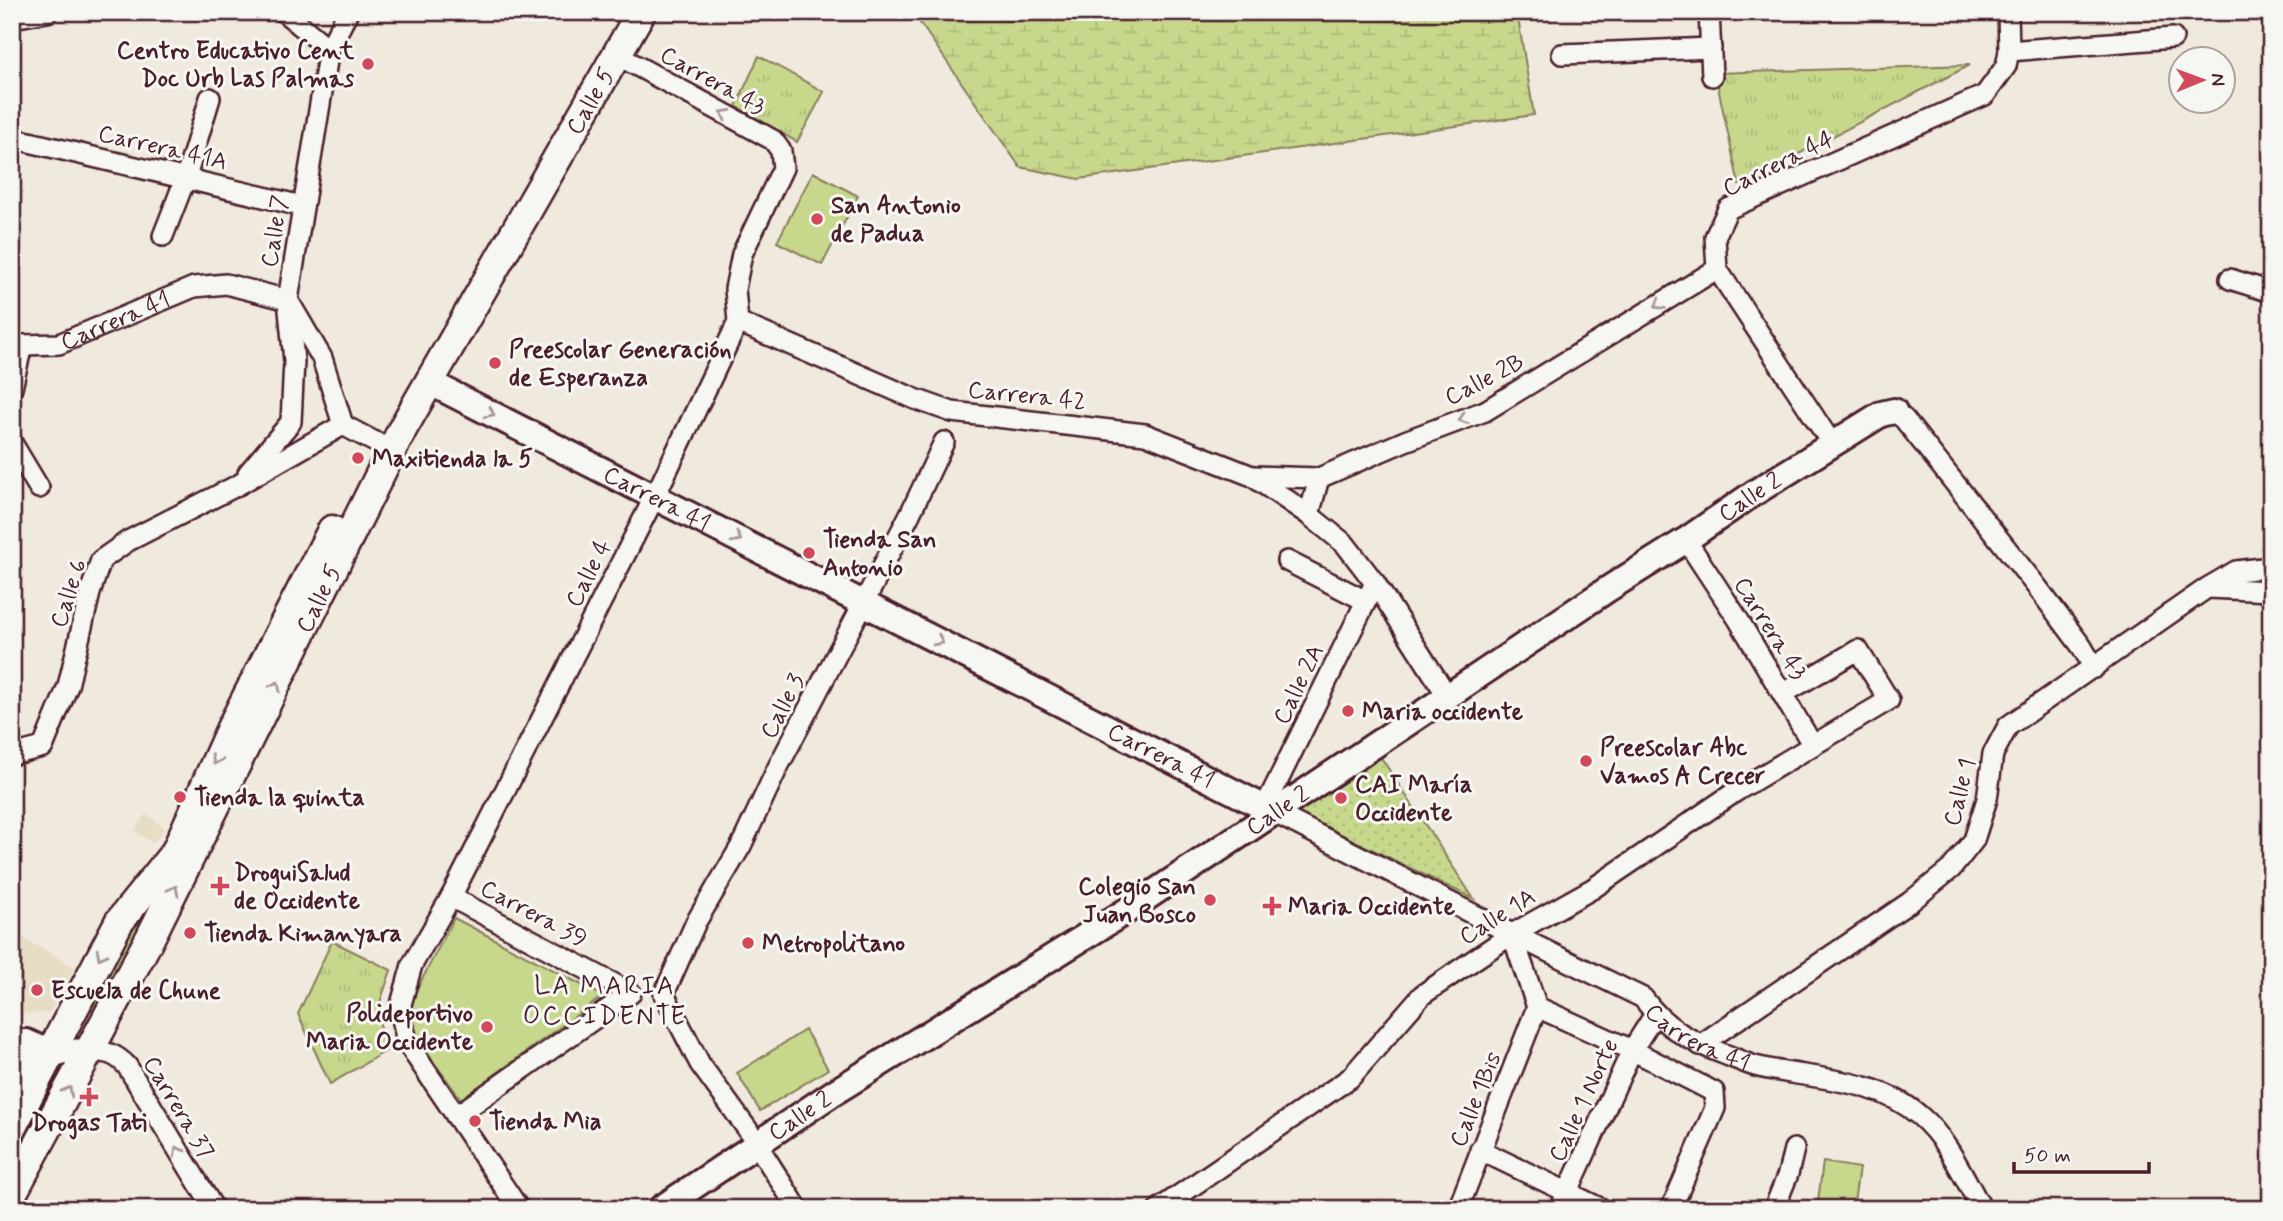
<svg xmlns="http://www.w3.org/2000/svg" width="2283" height="1221" viewBox="0 0 2283 1221" font-family="Mynerve,sans-serif">
  <defs>
    <pattern id="grass-dots" width="8" height="8" patternUnits="userSpaceOnUse" patternTransform="scale(1.75)"><rect width="8" height="8" fill="#c7d88c"/><path d="M2 2h.1M6 6h.1" fill="none" stroke="#acb979" stroke-width="1.8" stroke-linecap="round"/></pattern>
    <pattern id="wetland-marsh" width="20" height="14" patternUnits="userSpaceOnUse" patternTransform="scale(1.75)"><rect width="20" height="14" fill="#c7d88c"/><path d="M1 5h8M5 5V1M11 12h8M15 12V8" fill="none" stroke="#acb979"/></pattern>
    <pattern id="park-tufts" width="24" height="20" patternUnits="userSpaceOnUse" patternTransform="scale(1.75)"><rect width="24" height="20" fill="#c7d88c"/><path d="M3 7l-1-3M5 7V3M7 7l1-3M15 17l-1-3M17 17v-4M19 17l1-3" fill="none" stroke="#acb979"/></pattern>
  </defs>
  <rect width="100%" height="100%" fill="#efeadd"/>
  <filter id="ink" filterUnits="userSpaceOnUse"><feTurbulence type="fractalNoise" baseFrequency=".0143" numOctaves="2"/><feDisplacementMap in="SourceGraphic" scale="14" xChannelSelector="R" yChannelSelector="G"/><feConvolveMatrix kernelMatrix="1 2 1 2 8 2 1 2 1" color-interpolation-filters="sRGB"/></filter>
  <g filter="url(#ink)">
    <g fill="#e7dcc4">
      <path d="M 146,814 L 165,828 L 153,844 L 134,830 Z"/>
      <path d="M 12,932 L 75,967 L 49,1013 L 12,1014 Z"/>
    </g>
    <g fill="url(#grass-dots)" stroke="#887c5c" stroke-width="2">
      <path d="M 1380,756 L 1474,899 L 1293,811 Z"/>
      <path d="M 155,898 L 102,1015 L 84,1006 L 117,941 Z"/>
    </g>
    <path fill="url(#wetland-marsh)" stroke="#887c5c" stroke-width="2" d="M 918,12 L 1517,12 L 1534,115 L 1079,179 L 1020,167 L 918,20 Z"/>
    <g fill="url(#park-tufts)" stroke="#887c5c" stroke-width="2">
      <path d="M 759,56 L 824,92 L 797,142 L 736,106 Z"/>
      <path d="M 1970,65 L 1739,185 L 1715,73 Z"/>
      <path d="M 332,941 L 391,970 L 376,1014 L 389,1049 L 330,1084 L 298,1014 Z"/>
    </g>
    <g fill="#c7d88c" stroke="#887c5c" stroke-width="2">
      <path d="M 813,172 L 858,196 L 822,265 L 777,242 Z"/>
      <path d="M 454,918 L 603,996 L 461,1099 L 422,1046 L 407,1008 Z"/>
      <path d="M 805,1030 L 828,1069 L 760,1111 L 737,1073 Z"/>
      <path d="M 1823,1162 L 1859,1168 L 1853,1209 L 1817,1209 Z"/>
    </g>
    <g fill="none" stroke-linecap="round" stroke-linejoin="round">
      <g stroke="#4a1f2b" stroke-width="24">
        <g id="minor">
          <path d="M 284,12 L 329,49"/>
          <path d="M 1709,12 L 1712,76"/>
          <path d="M 12,18 L 47,12"/>
          <path d="M 2009,51 L 2173,38"/>
          <path d="M 1562,54 L 1711,48"/>
          <path d="M 12,138 L 302,206"/>
          <path d="M 163,236 L 186,177 L 210,98"/>
          <path d="M 2230,279 L 2271,292"/>
          <path d="M 738,322 L 915,399 L 952,412 L 1145,434 L 1252,476 L 1309,515 L 1345,544 L 1375,583 L 1448,697"/>
          <path id="s1" d="M 22,345 L 59,344 L 194,287 L 226,284 L 288,300 L 322,358 L 343,425"/>
          <path d="M 12,388 L 22,345"/>
          <path d="M 1894,411 L 1904,419 L 2037,587 L 2082,647 L 2094,668"/>
          <path d="M 12,443 L 39,488"/>
          <path d="M 1832,444 L 1717,269 L 1715,237 L 1728,209 L 1985,95 L 2006,66 L 2009,51 L 2008,12"/>
          <path d="M 248,473 L 291,422 L 294,361 L 288,300 L 329,49 L 348,12"/>
          <path d="M 1253,476 L 1319,478 L 1405,441 L 1485,411 L 1717,269"/>
          <path d="M 1309,515 L 1319,478"/>
          <path d="M 1686,540 L 1738,619 L 1812,744"/>
          <path d="M 1287,561 L 1366,601"/>
          <path d="M 2208,588 L 2271,591"/>
          <path d="M 12,755 L 43,747 L 68,686 L 90,593 L 101,560 L 128,541 L 238,485 L 343,425 L 377,443"/>
          <path d="M 1265,807 L 1375,583"/>
          <path id="s2" d="M 1275,813 L 1512,934 L 1643,998 C 1665,1029 1694,1043 1729,1056 C 1739,1060 1749,1065 1759,1067 C 1815,1080 1875,1077 1920,1116 C 1948,1140 1964,1178 1982,1209"/>
          <path d="M 451,897 L 631,993 L 456,1116"/>
          <path d="M 1512,934 L 1537,1007"/>
          <path d="M 1537,1007 L 1632,1050 L 1714,1092 L 1715,1108 L 1671,1209"/>
          <path d="M 1700,1045 L 1910,902 L 1951,869 L 1974,840 L 1987,799 L 1993,754 L 2008,726 L 2207,588 L 2236,571 L 2271,567"/>
          <path d="M 89,1051 C 107,1052 115,1053 127,1066 L 214,1209"/>
          <path d="M 1480,1150 L 1602,1209"/>
          <path d="M 519,1209 L 407,1043 L 400,1008 L 412,965 L 451,897 L 655,496 L 738,322 L 735,289 L 742,254 L 783,168 L 781,151 L 773,140 L 617,55"/>
          <path d="M 798,1209 L 748,1130 L 700,1064 L 664,994 L 696,922 L 741,846 L 778,767 L 910,514 L 944,442"/>
          <path d="M 1159,1209 L 1350,1078 L 1422,995 L 1512,934 L 1592,889 L 1738,790 L 1889,700 L 1858,650 L 1784,693"/>
          <path d="M 1458,1209 L 1537,1007"/>
          <path d="M 1560,1209 L 1632,1050 L 1655,1014"/>
          <path d="M 1774,1209 L 1788,1174 L 1794,1149"/>
        </g>
      </g>
      <g stroke="#4a1f2b" stroke-width="30">
        <g id="tertiary">
          <path id="s3" d="M 429,382 L 1275,813"/>
          <path d="M 12,1042 L 26,1042 L 50,1053 L 89,1051"/>
          <path d="M 12,1068 L 23,1068 L 50,1053"/>
          <path id="s4" d="M 660,1209 L 833,1093 L 1128,910 L 1608,589 L 1686,540 L 1754,493 L 1881,414 L 1894,411"/>
        </g>
      </g>
      <g stroke="#4a1f2b" stroke-width="33">
        <g id="secondary">
          <path d="M 12,1127 L 119,922 L 176,851 L 231,728 L 332,530"/>
          <path id="s5" d="M 12,1194 L 150,938 L 403,428 L 641,12"/>
        </g>
      </g>
      <use href="#minor" stroke="#f6f6f2" stroke-width="19"/>
      <use href="#tertiary" stroke="#f6f6f2" stroke-width="24"/>
      <use href="#secondary" stroke="#f6f6f2" stroke-width="28"/>
    </g>
    <defs><path id="oneway-chevron" d="M-2-3.5L2.5 0L-2 3.5" fill="none" stroke-width="1.6" stroke-linecap="round" stroke-linejoin="round" transform="scale(1.75)"/></defs>
    <g stroke="#a99598">
      <use href="#oneway-chevron" transform="translate(725 114) rotate(-151)"/>
      <use href="#oneway-chevron" transform="translate(1659 305) rotate(148)"/>
      <use href="#oneway-chevron" transform="translate(490 413) rotate(27)"/>
      <use href="#oneway-chevron" transform="translate(1463 419) rotate(160)"/>
      <use href="#oneway-chevron" transform="translate(737 538) rotate(27)"/>
      <use href="#oneway-chevron" transform="translate(939 641) rotate(27)"/>
      <use href="#oneway-chevron" transform="translate(276 686) rotate(-63)"/>
      <use href="#oneway-chevron" transform="translate(216 760) rotate(116)"/>
      <use href="#oneway-chevron" transform="translate(174 890) rotate(-63)"/>
      <use href="#oneway-chevron" transform="translate(101 955) rotate(118)"/>
      <use href="#oneway-chevron" transform="translate(68 1091) rotate(-61)"/>
      <use href="#oneway-chevron" transform="translate(178 1151) rotate(-121)"/>
    </g>
  </g>
  <g fill="#d1495b" stroke="#f6f6f2" stroke-width="2.5">
    <circle cx="368" cy="64" r="7"/>
    <circle cx="817" cy="219" r="7"/>
    <circle cx="495" cy="363" r="7"/>
    <circle cx="358" cy="458" r="7"/>
    <circle cx="809" cy="553" r="7"/>
    <circle cx="1348" cy="711" r="7"/>
    <circle cx="1586" cy="761" r="7"/>
    <circle cx="180" cy="797" r="7"/>
    <circle cx="1341" cy="798" r="7"/>
    <path d="M216.5 875.5h7v7h7v7h-7v7h-7v-7h-7v-7h7z"/>
    <circle cx="1210" cy="900" r="7"/>
    <path d="M1268.5 895.5h7v7h7v7h-7v7h-7v-7h-7v-7h7z"/>
    <circle cx="190" cy="933" r="7"/>
    <circle cx="748" cy="943" r="7"/>
    <circle cx="37" cy="990" r="7"/>
    <circle cx="487" cy="1027" r="7"/>
    <path d="M85.5 1086.5h7v7h7v7h-7v7h-7v-7h-7v-7h7z"/>
    <circle cx="475" cy="1121" r="7"/>
  </g>
  <g text-anchor="middle" stroke-width="6" stroke-linejoin="round" paint-order="stroke">
    <g font-size="24" font-weight="bold" fill="#4a1f2b" stroke="#f6f6f2" text-anchor="start">
      <text x="354" y="58" text-anchor="end">Centro Educativo Cent<tspan x="354" dy="28">Doc Urb Las Palmas</tspan></text>
      <text x="831" y="213">San Antonio<tspan x="831" dy="28">de Padua</tspan></text>
      <text x="509" y="357">Preescolar Generación<tspan x="509" dy="28">de Esperanza</tspan></text>
      <text x="372" y="466">Maxitienda la 5</text>
      <text x="823" y="547">Tienda San<tspan x="823" dy="28">Antonio</tspan></text>
      <text x="1362" y="719">Maria occidente</text>
      <text x="1600" y="755">Preescolar Abc<tspan x="1600" dy="28">Vamos A Crecer</tspan></text>
      <text x="1355" y="792">CAI María<tspan x="1355" dy="28">Occidente</tspan></text>
      <text x="194" y="805">Tienda la quinta</text>
      <text x="234" y="880">DroguiSalud<tspan x="234" dy="28">de Occidente</tspan></text>
      <text x="1196" y="894" text-anchor="end">Colegio San<tspan x="1196" dy="28">Juan Bosco</tspan></text>
      <text x="1288" y="914">Maria Occidente</text>
      <text x="204" y="941">Tienda Kimanyara</text>
      <text x="762" y="951">Metropolitano</text>
      <text x="51" y="998">Escuela de Chune</text>
      <text x="473" y="1021" text-anchor="end">Polideportivo<tspan x="473" dy="28">Maria Occidente</tspan></text>
      <text x="489" y="1129">Tienda Mia</text>
      <text x="89" y="1130" text-anchor="middle">Drogas Tati</text>
    </g>
    <g font-size="24" fill="#4a1f2b" stroke="#f6f6f2">
      <text transform="translate(713 80) rotate(29)" y="8">Carrera 43</text>
      <text dy="8" stroke="none"><textPath href="#s5" startOffset="1237">Calle 5</textPath></text>
      <text transform="translate(163 147) rotate(13)" y="8">Carrera 41A</text>
      <text transform="translate(1778 163) rotate(-26)" y="8">Carrera 44</text>
      <text transform="translate(274 231) rotate(-81)" y="8">Calle 7</text>
      <text dy="8" stroke="none"><textPath href="#s1" startOffset="98">Carrera 41</textPath></text>
      <text transform="translate(1484 379) rotate(-27)" y="8">Calle 2B</text>
      <text transform="translate(1027 395) rotate(6)" y="8">Carrera 42</text>
      <text dy="8" stroke="none"><textPath href="#s4" startOffset="1302">Calle 2</textPath></text>
      <text dy="8" stroke="none"><textPath href="#s3" startOffset="256">Carrera 41</textPath></text>
      <text transform="translate(588 573) rotate(-63)" y="8">Calle 4</text>
      <text transform="translate(68 593) rotate(-72)" y="8">Calle 6</text>
      <text dy="8" stroke="none"><textPath href="#s5" startOffset="670">Calle 5</textPath></text>
      <text transform="translate(1771 628) rotate(58)" y="8">Carrera 43</text>
      <text transform="translate(1298 684) rotate(-64)" y="8">Calle 2A</text>
      <text transform="translate(782 706) rotate(-63)" y="8">Calle 3</text>
      <text dy="8" stroke="none"><textPath href="#s3" startOffset="822">Carrera 41</textPath></text>
      <text transform="translate(1959 792) rotate(-76)" y="8">Calle 1</text>
      <text dy="8" stroke="none"><textPath href="#s4" startOffset="735">Calle 2</textPath></text>
      <text transform="translate(534 913) rotate(28)" y="8">Carrera 39</text>
      <text transform="translate(1497 916) rotate(-32)" y="8">Calle 1A</text>
      <text dy="8" stroke="none"><textPath href="#s2" startOffset="481">Carrera 41</textPath></text>
      <text transform="translate(1475 1099) rotate(-68)" y="8">Calle 1Bis</text>
      <text transform="translate(1583 1100) rotate(-65)" y="8">Calle 1 Norte</text>
      <text transform="translate(179 1107) rotate(59)" y="8">Carrera 37</text>
      <text dy="8" stroke="none"><textPath href="#s4" startOffset="168">Calle 2</textPath></text>
    </g>
    <g font-size="26" letter-spacing="2" fill="#4a1f2b" stroke="#f6f6f2">
      <text x="605" y="994">LA MARIA<tspan x="605" dy="30">OCCIDENTE</tspan></text>
    </g>
  </g>
  <rect width="2283" height="1221" fill="none" stroke="#f6f6f2" stroke-width="42"/>
  <rect x="21" y="21" width="2241" height="1179" fill="none" stroke="#4a1f2b" stroke-width="2.5" filter="url(#ink)"/>
  <g transform="translate(2202 80) rotate(89)"><circle r="33" fill="#f6f6f2" stroke="#b1a0a2" stroke-width="2"/>
  <path d="M0-5L12 26L0 18L-12 26Z" fill="#d1495b"/>
  <text y="-10" font-size="19" font-weight="bold" text-anchor="middle" fill="#4a1f2b">N</text>
  </g>
  <path d="M2014 1162v10h135v-10" fill="none" stroke="#4a1f2b" stroke-width="3.5"/>
  <text x="2024" y="1162" font-size="21" fill="#4a1f2b" stroke="#f6f6f2" stroke-width="5" paint-order="stroke">50 m</text>
</svg>
